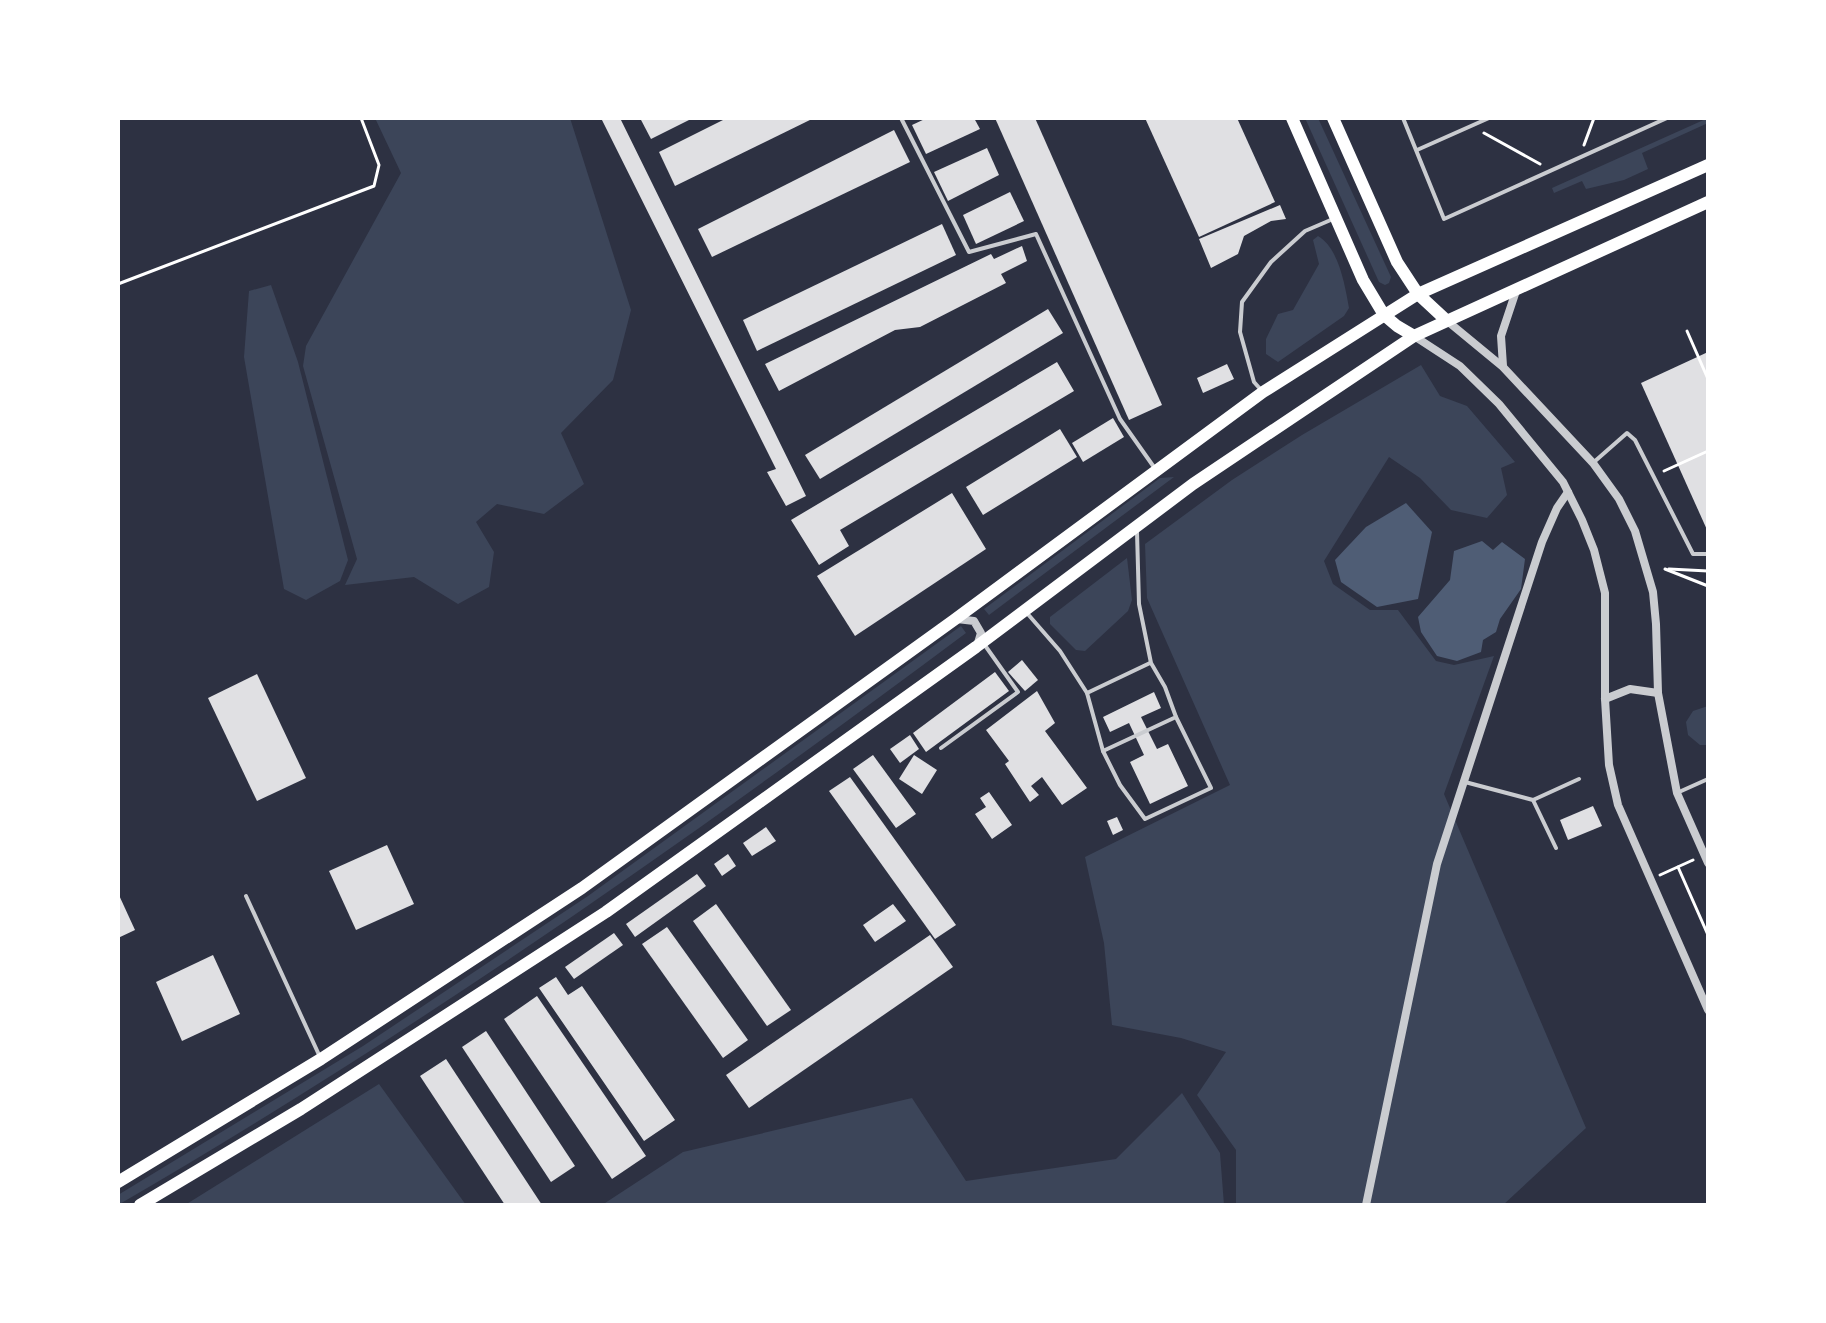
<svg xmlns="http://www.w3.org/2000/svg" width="1826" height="1323" viewBox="0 0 1826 1323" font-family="'Roboto Serif',serif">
  <rect width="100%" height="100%" fill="#2d3142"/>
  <g fill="#3c4559">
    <path d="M 375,118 L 570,118 L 631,310 L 613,380 L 561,433 L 584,484 L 544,514 L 497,504 L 476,522 L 494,552 L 489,587 L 458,604 L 414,577 L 345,585 L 357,559 L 303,366 L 306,346 L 401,173 Z"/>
    <path d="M 1305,118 L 1318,118 L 1391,277 L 1389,283 L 1385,285 L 1379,282 Z"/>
    <path d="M 1708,118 L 1708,123 L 1642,153 L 1648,169 L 1624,180 L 1586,189 L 1582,181 L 1554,193 L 1552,188 Z"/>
    <path d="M 1318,236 C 1339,248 1345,286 1349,308 L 1344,316 L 1278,362 L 1266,354 L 1266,339 L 1278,314 L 1293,310 L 1319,264 L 1313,240 Z"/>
    <path d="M 271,285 L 298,362 L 348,560 L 340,581 L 306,600 L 284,589 L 244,357 L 249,291 Z"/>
    <path d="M 1421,365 L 1440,396 L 1467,406 L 1515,462 L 1501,468 L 1507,495 L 1487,518 L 1451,510 L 1420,478 L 1389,457 L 1324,561 L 1333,584 L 1370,610 L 1398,610 L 1436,661 L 1454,665 L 1494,656 L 1444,794 L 1586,1128 L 1503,1205 L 1236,1205 L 1236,1150 L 1197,1095 L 1226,1052 L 1181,1038 L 1112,1025 L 1104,943 L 1085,857 L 1230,785 L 1147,598 L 1145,544 L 1232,480 L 1302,435 Z"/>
    <path d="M 1174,477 L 989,615 L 984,609 L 1160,478 Z"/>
    <path d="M 1127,558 L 1132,600 L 1128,611 L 1085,651 L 1076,650 L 1050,624 L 1050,617 Z"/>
    <path d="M 961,626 L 966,633 C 693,837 413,1034 118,1205 L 118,1195 L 363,1046 L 588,896 Z"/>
    <path d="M 1708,706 L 1708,745 L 1700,745 L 1688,735 L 1686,722 L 1693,711 Z"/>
    <path d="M 379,1084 L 466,1205 L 185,1205 Z"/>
    <path d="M 1182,1093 L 1220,1153 L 1224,1205 L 602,1205 L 683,1152 L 912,1098 L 966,1181 L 1116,1159 Z"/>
  </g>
  <g fill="#4f5d75">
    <path d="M 1406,503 L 1432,532 L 1418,599 L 1377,607 L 1341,582 L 1335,560 L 1366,527 Z"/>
    <path d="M 1482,541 L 1493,550 L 1502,542 L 1525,559 L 1521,589 L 1500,619 L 1496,632 L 1483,640 L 1481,652 L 1457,661 L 1437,656 L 1421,632 L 1418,617 L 1450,580 L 1454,551 Z"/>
  </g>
  <g fill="#e0e0e3">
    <path d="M 601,118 L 620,118 L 806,496 L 786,506 L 767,472 L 776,469 Z"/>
    <path d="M 640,118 L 693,118 L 651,139 Z"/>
    <path d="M 727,118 L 814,118 L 675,186 L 659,152 Z"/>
    <path d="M 927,118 L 974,118 L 980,129 L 926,154 L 912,125 Z"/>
    <path d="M 995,118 L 1035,118 L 1162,405 L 1129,420 Z"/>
    <path d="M 1145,118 L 1237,118 L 1275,202 L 1199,237 Z"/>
    <path d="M 894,130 L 910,162 L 712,257 L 698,229 Z"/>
    <path d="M 987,148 L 999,175 L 948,201 L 934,172 Z"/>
    <path d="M 1010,192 L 1024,221 L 976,244 L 963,215 Z"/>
    <path d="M 1280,205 L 1286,219 L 1271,221 L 1244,236 L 1238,254 L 1211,268 L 1199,239 Z"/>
    <path d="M 942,224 L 956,255 L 757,351 L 743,320 Z"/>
    <path d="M 1022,246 L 1027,261 L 1001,274 L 1006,283 L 920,327 L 895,330 L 779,391 L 765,364 L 991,254 L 994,259 Z"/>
    <path d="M 1048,309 L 1063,333 L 820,479 L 805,455 Z"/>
    <path d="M 1708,352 L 1708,532 L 1641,383 Z"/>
    <path d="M 1057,362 L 1074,391 L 840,530 L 849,546 L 819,565 L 791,520 Z"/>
    <path d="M 1227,364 L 1234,379 L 1203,393 L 1197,378 Z"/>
    <path d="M 1113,418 L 1124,437 L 1083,462 L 1072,443 Z"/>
    <path d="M 1060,429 L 1077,457 L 983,515 L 966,487 Z"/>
    <path d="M 952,493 L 986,549 L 855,636 L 817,576 Z"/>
    <path d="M 1022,660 L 1038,680 L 1025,691 L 1008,672 Z"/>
    <path d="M 995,672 L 1009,691 L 926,752 L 913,733 Z"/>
    <path d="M 257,674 L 306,778 L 257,801 L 208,698 Z"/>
    <path d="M 1037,691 L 1055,723 L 1045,731 L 1087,788 L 1062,805 L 1042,777 L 1031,786 L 1039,795 L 1030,802 L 1005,764 L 1009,761 L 986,730 Z"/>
    <path d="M 1154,692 L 1161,708 L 1141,717 L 1157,749 L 1168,744 L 1188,786 L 1150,804 L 1130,762 L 1144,755 L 1129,723 L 1110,732 L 1103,717 Z"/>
    <path d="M 910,735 L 919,749 L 900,763 L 890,749 Z"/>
    <path d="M 873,755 L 916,814 L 896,828 L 853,769 Z"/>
    <path d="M 914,755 L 937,770 L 922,794 L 899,779 Z"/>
    <path d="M 850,777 L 956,925 L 935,939 L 829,791 Z"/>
    <path d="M 989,792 L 1012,825 L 992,839 L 975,814 L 986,807 L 980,798 Z"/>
    <path d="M 1593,806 L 1602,826 L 1568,840 L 1560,820 Z"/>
    <path d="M 1117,817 L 1123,830 L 1113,835 L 1107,821 Z"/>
    <path d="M 766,827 L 776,841 L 752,856 L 743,843 Z"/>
    <path d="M 387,845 L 414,904 L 356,930 L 329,871 Z"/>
    <path d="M 728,854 L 736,866 L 722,876 L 714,864 Z"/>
    <path d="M 697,874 L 706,886 L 635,937 L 626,924 Z"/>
    <path d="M 118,893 L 135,930 L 118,938 Z"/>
    <path d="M 716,904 L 791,1010 L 767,1026 L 693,921 Z"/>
    <path d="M 893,904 L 906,921 L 875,942 L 863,925 Z"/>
    <path d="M 667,927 L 748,1040 L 723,1058 L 642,944 Z"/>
    <path d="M 614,933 L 623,945 L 574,979 L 565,967 Z"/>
    <path d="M 930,935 L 953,967 L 749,1108 L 726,1075 Z"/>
    <path d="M 213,955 L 240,1014 L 182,1041 L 156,982 Z"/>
    <path d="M 556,977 L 568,995 L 582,986 L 675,1120 L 644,1141 L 539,988 Z"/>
    <path d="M 537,996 L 646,1156 L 612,1179 L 504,1019 Z"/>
    <path d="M 486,1031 L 575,1166 L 551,1182 L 462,1047 Z"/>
    <path d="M 446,1059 L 542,1205 L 505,1205 L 420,1076 Z"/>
  </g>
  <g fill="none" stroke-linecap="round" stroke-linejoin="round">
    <g stroke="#fff" stroke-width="3">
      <path d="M 1484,133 L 1540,164"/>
      <path d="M 1584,145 L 1594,118"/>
      <path d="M 118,284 L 374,186 L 379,165 L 361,118"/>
      <path d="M 1687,331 L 1708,379"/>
      <path d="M 1664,471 L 1708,451"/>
      <path d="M 1665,569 L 1708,586"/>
      <path d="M 1669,569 L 1708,571"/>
      <path d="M 1678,867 L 1708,935"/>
      <path d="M 1660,875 L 1693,860"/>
    </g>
    <g stroke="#caccd0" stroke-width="4">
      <path d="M 901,118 L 969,252 L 1036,234 L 1120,419 L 1156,470"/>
      <path d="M 1403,118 L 1444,219 L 1667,118"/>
      <path d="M 1417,150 L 1489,118"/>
      <path d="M 1262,391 L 1254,382 L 1240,332 L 1242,302 L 1271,262 L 1305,231 L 1333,219"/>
      <path d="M 1594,462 L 1627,433 L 1635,440 L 1693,554 L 1708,554"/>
      <path d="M 1026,612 L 1060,651 L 1087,693 L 1103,751 L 1176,717 L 1165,687 L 1151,663 L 1139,604 L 1137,532"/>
      <path d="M 1087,693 L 1150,663"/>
      <path d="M 941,748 L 1018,692 L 984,644"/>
      <path d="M 1103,751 L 1120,785 L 1145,819 L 1211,788 L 1176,717"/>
      <path d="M 1465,782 L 1533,800 L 1556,848"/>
      <path d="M 1679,792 L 1708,779"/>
      <path d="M 1533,800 L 1579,779"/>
      <path d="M 246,896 L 320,1057"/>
    </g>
    <g stroke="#caccd0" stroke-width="8">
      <path d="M 1446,320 L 1503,367 L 1593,463 L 1619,499 L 1635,531 L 1653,592 L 1656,624 L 1658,693 L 1677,793 L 1708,863"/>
      <path d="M 1414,336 L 1460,366 L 1499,404 L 1563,482 L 1582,520 L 1594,550 L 1605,593 L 1605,699 L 1609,765 L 1618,805 L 1708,1010"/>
      <path d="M 1503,366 L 1501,336 L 1516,291"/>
      <path d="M 957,619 L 974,621 L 981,633 L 978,643"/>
      <path d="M 1605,699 L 1630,689 L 1658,693"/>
      <path d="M 1366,1205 L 1437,864 L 1542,542 L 1557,508 L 1568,492"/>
    </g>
    <g stroke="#fff" stroke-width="12">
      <path d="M 1292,118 L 1363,280 L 1384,315 L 1397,326 L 1414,336"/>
      <path d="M 1333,118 L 1397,262 L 1418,294 L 1446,320"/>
      <path d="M 118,1182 L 321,1059 L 582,888 L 954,620 L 1263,392 L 1418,294 L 1708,165"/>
      <path d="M 140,1205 L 301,1109 L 606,912 L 976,647 L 1193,484 L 1414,336 L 1708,202"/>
    </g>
  </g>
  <rect width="1826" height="1323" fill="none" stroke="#ffffff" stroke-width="240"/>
</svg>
